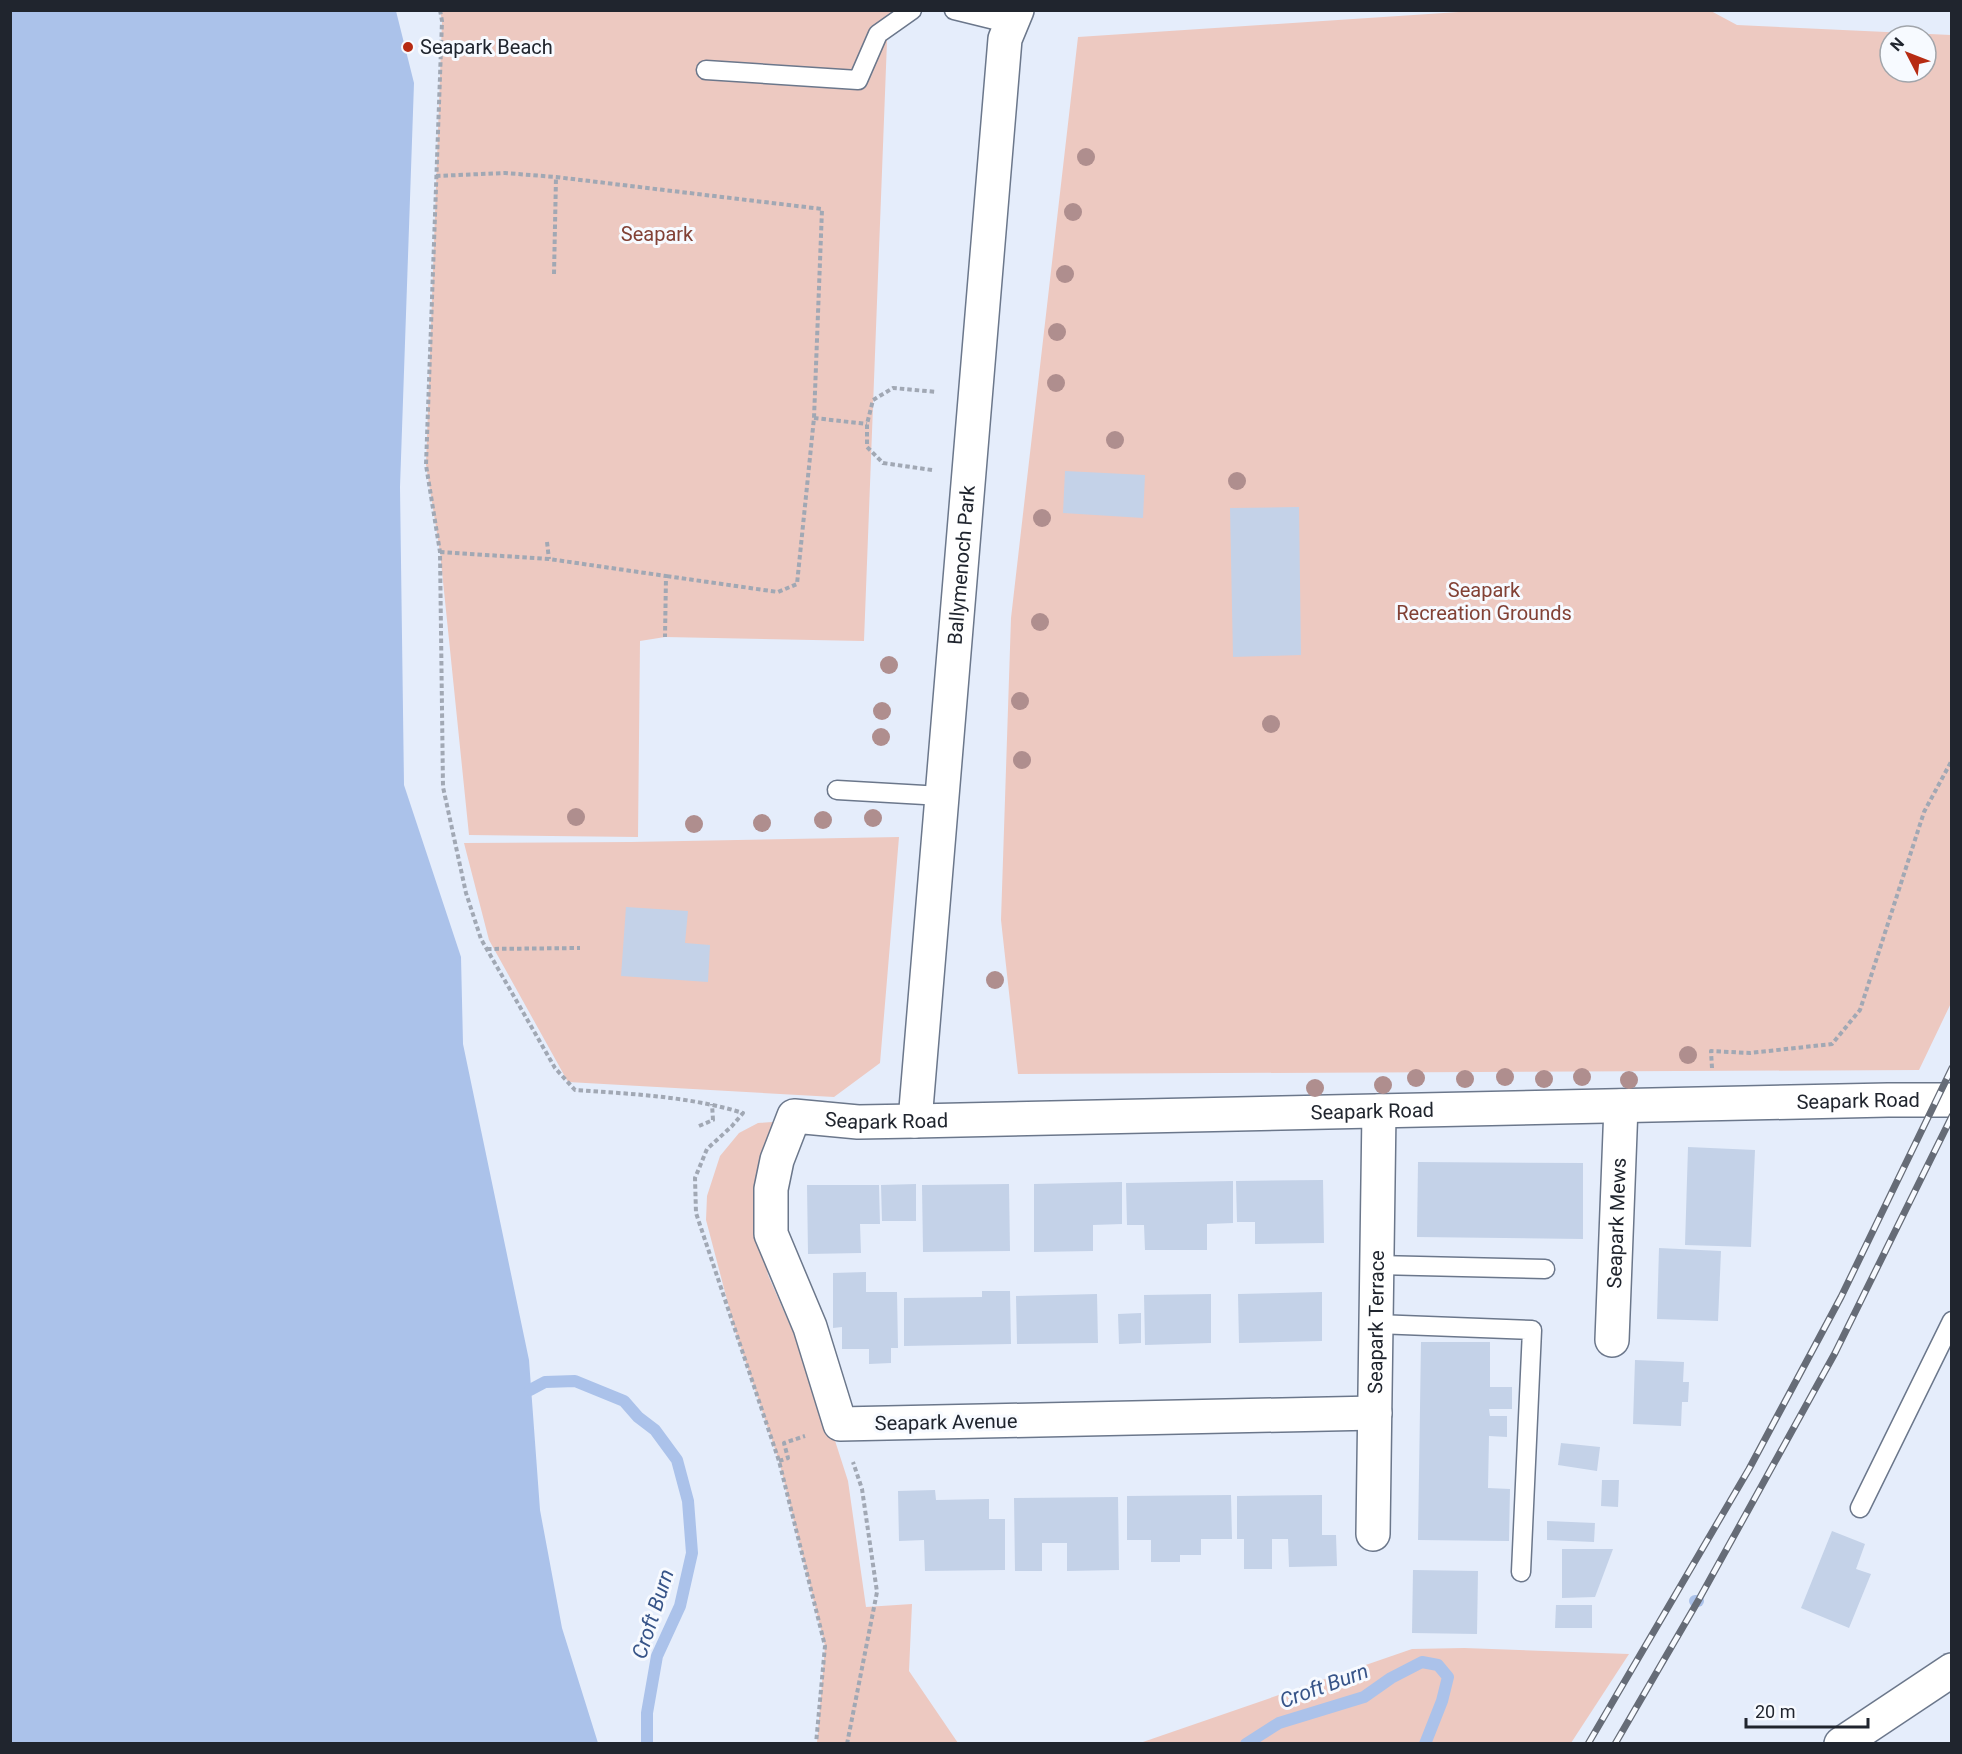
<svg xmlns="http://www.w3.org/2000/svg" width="1962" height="1754" viewBox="0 0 1962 1754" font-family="Roboto,sans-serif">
  <rect width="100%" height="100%" fill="#e5edfb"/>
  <g fill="#edc9c1" fill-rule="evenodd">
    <path d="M 1489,10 L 1711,11 L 1737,25 L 1951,35 L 1952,1001 L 1919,1070 L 1018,1074 L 1001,920 L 1011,618 L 1078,37 ZM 1890,36 L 1926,36 L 1926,72 L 1890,72 Z"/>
    <path d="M 440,11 L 895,11 L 888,15 L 864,641 L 665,637 L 640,641 L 638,837 L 469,835 L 440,552 L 426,465 L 442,21 Z"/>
    <path d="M 899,837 L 880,1063 L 834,1097 L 568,1082 L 489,940 L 464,843 L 631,842 Z"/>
    <path d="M 786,1121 L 759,1159 L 754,1196 L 768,1275 L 819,1391 L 848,1481 L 866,1607 L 912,1604 L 909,1671 L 958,1743 L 817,1743 L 825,1646 L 779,1461 L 735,1330 L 706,1220 L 707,1196 L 720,1156 L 739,1133 L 758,1123 Z"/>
    <path d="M 1464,1648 L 1629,1654 L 1571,1743 L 1140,1743 L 1412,1649 Z"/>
  </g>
  <path fill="#abc2ea" d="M 11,10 L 396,11 L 414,83 L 400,487 L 404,785 L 461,957 L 463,1044 L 529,1360 L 540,1510 L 562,1628 L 598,1743 L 11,1743 Z"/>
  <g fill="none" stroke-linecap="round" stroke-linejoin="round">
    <g stroke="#abc2ea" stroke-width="12">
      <path d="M 530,1390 L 545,1382 L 575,1381 L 624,1401 L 638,1417 L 655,1430 L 677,1460 L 688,1501 L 692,1553 L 680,1606 L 657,1656 L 647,1713 L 647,1744"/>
      <path d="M 1695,1601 L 1698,1601"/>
      <path d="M 1246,1744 L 1279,1723 L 1364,1697 L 1391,1678 L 1422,1662 L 1438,1665 L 1448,1677 L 1442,1701 L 1425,1744"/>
    </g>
  </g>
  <g fill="#c4d2e8">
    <path d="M 1065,471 L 1145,475 L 1143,518 L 1063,513 Z"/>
    <path d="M 1299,507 L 1301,655 L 1233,657 L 1230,508 Z"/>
    <path d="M 626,907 L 688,911 L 685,943 L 710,945 L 708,982 L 621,976 Z"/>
    <path d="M 1688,1147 L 1755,1150 L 1751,1247 L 1685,1245 Z"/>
    <path d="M 1418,1162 L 1583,1163 L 1583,1239 L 1417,1237 Z"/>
    <path d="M 1323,1180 L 1324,1243 L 1255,1244 L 1255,1222 L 1237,1222 L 1236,1181 Z"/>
    <path d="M 1233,1181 L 1233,1223 L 1207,1224 L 1207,1250 L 1145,1250 L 1144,1225 L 1127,1225 L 1126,1183 Z"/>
    <path d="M 1122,1182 L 1122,1224 L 1093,1225 L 1093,1251 L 1034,1252 L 1034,1184 Z"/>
    <path d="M 916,1184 L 916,1221 L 882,1221 L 881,1185 Z"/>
    <path d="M 1009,1184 L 1010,1251 L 923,1252 L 922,1185 Z"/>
    <path d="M 807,1185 L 879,1185 L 880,1224 L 860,1224 L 861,1253 L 808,1254 Z"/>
    <path d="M 1659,1248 L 1721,1251 L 1718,1321 L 1657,1319 Z"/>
    <path d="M 866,1272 L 866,1292 L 897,1292 L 898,1348 L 891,1348 L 891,1363 L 869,1364 L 869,1349 L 842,1349 L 842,1327 L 833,1328 L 833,1273 Z"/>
    <path d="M 982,1291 L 1010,1291 L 1011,1344 L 904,1346 L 904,1298 L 982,1297 Z"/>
    <path d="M 1322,1292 L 1322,1341 L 1239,1343 L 1238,1294 Z"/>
    <path d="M 1097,1294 L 1098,1343 L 1017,1344 L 1016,1296 Z"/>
    <path d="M 1211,1294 L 1211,1343 L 1145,1345 L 1144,1295 Z"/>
    <path d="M 1141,1313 L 1141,1343 L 1119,1344 L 1118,1314 Z"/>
    <path d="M 1421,1342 L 1490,1342 L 1490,1387 L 1512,1387 L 1512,1409 L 1489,1409 L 1490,1416 L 1507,1416 L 1507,1437 L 1489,1436 L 1488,1488 L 1510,1489 L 1509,1541 L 1418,1540 Z"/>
    <path d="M 1635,1360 L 1684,1362 L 1683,1382 L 1689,1382 L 1688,1402 L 1682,1402 L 1681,1426 L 1633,1424 Z"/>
    <path d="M 1561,1443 L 1600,1447 L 1597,1471 L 1558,1465 Z"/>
    <path d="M 1602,1480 L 1619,1480 L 1618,1507 L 1601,1506 Z"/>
    <path d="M 935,1490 L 936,1500 L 989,1499 L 989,1519 L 1005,1519 L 1005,1570 L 925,1571 L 924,1540 L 899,1541 L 898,1491 Z"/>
    <path d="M 1231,1495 L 1232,1539 L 1201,1539 L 1201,1555 L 1180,1555 L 1180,1562 L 1151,1562 L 1151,1540 L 1127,1540 L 1127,1496 Z"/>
    <path d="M 1322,1495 L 1322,1535 L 1336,1535 L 1337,1566 L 1289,1567 L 1288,1539 L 1272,1539 L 1272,1569 L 1244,1569 L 1244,1539 L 1237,1539 L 1237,1496 Z"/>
    <path d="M 1118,1497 L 1119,1570 L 1067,1571 L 1067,1543 L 1042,1543 L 1042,1571 L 1015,1571 L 1014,1498 Z"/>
    <path d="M 1547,1521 L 1595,1523 L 1594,1542 L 1547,1540 Z"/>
    <path d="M 1832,1531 L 1865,1544 L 1856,1569 L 1871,1574 L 1849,1628 L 1801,1608 Z"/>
    <path d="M 1562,1549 L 1613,1549 L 1595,1597 L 1562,1598 Z"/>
    <path d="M 1413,1570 L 1478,1571 L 1477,1634 L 1412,1633 Z"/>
    <path d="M 1556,1605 L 1592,1605 L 1592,1628 L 1555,1628 Z"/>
  </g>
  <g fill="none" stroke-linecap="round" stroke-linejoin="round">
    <g stroke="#6b778b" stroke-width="21">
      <g id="service">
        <path d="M 954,10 L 1011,24"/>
        <path d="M 706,70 L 858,80 L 878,34 L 912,10"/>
        <path d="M 837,790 L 942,796"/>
        <path d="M 1377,1265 L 1545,1269"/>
        <path d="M 1376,1324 L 1532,1330 L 1521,1572"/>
        <path d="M 1860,1508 L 1952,1321"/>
      </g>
    </g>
    <g stroke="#6b778b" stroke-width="36">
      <g id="minor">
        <path id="s1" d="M 915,1121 L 1005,39 L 1017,10"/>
        <path id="s2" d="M 1612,1340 L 1621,1106"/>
        <path id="s3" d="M 1375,1413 L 840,1424 L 810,1327 L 771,1234 L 771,1189 L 777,1160 L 794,1116 L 858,1122 L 915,1121 L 1888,1100 L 1952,1100"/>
        <path id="s4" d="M 1373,1534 L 1379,1111"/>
      </g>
    </g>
    <g stroke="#6b778b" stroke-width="36">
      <path id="trunk" d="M 1841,1744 L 1952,1670"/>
    </g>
    <g stroke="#a1a8b4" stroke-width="4" stroke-dasharray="4.5 3" stroke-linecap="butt">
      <path d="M 440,10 L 442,21 L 426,465 L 440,552 L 443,787 L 466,893 L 481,939 L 555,1068 L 575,1090 C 631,1094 688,1096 743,1113 L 732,1126 L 707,1149 L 695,1178 L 696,1213 L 779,1461 L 825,1646 L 816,1744"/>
      <path d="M 436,176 L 505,173 L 556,177 L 822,209 L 814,418 L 797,584 L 778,592 L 666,576"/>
      <path d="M 554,274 L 556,177"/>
      <path d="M 814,418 L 867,424"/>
      <path d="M 932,470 L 883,463 L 867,447 L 867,424 L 873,400 L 893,388 L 937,392"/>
      <path d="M 547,542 L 549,559"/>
      <path d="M 440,552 L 549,559 L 666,576 L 665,637"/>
      <path d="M 487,949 L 580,948"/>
      <path d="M 1712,1068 L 1711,1051 L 1750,1053 L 1832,1044 L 1860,1010 L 1924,812 L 1952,760"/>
      <path d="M 699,1126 L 713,1120 L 712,1104"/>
      <path d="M 779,1461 L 788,1458 L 784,1443 L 805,1436"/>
      <path d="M 847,1744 L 877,1592 L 862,1489 L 853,1462"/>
    </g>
    <use href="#service" stroke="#fff" stroke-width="18"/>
    <use href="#minor" stroke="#fff" stroke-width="33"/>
    <use href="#trunk" stroke="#fff" stroke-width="33"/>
    <g stroke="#666c77" stroke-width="7">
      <g id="rail">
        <path d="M 1588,1744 L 1749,1469 L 1841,1297 L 1952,1068"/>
        <path d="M 1615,1744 L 1698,1601 L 1835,1353 L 1952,1116"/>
      </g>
    </g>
    <use href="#rail" stroke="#f7faff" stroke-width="4.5" stroke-dasharray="14" stroke-linecap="butt"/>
  </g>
  <g fill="#af8e8e">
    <circle cx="1086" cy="157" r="9"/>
    <circle cx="1073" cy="212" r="9"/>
    <circle cx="1065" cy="274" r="9"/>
    <circle cx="1057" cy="332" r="9"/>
    <circle cx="1056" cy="383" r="9"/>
    <circle cx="1115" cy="440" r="9"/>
    <circle cx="1237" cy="481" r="9"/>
    <circle cx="1042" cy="518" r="9"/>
    <circle cx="1040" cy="622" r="9"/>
    <circle cx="889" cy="665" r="9"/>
    <circle cx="1020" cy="701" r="9"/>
    <circle cx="882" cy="711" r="9"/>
    <circle cx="1271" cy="724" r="9"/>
    <circle cx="881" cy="737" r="9"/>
    <circle cx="1022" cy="760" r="9"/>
    <circle cx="576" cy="817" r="9"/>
    <circle cx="873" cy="818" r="9"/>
    <circle cx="823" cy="820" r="9"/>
    <circle cx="762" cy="823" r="9"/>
    <circle cx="694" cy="824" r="9"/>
    <circle cx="995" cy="980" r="9"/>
    <circle cx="1688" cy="1055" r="9"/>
    <circle cx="1505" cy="1077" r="9"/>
    <circle cx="1582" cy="1077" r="9"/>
    <circle cx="1416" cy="1078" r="9"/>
    <circle cx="1465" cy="1079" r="9"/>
    <circle cx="1544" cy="1079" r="9"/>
    <circle cx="1629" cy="1080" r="9"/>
    <circle cx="1383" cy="1085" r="9"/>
    <circle cx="1315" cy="1088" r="9"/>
  </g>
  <circle fill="#b72b13" stroke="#f7faff" stroke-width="2" cx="408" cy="47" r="6"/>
  <g text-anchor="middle" stroke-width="6" stroke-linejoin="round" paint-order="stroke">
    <g font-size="20" fill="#20252e" stroke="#f7faff" text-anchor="start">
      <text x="420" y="54">Seapark Beach</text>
    </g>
    <g font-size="20" fill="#824135" stroke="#f7faff">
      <text x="657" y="241">Seapark</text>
      <text x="1484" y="597">Seapark<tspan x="1484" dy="23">Recreation Grounds</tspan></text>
    </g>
    <g font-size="20" fill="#20252e" stroke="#f7faff">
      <text dy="7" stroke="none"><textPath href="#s1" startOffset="558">Ballymenoch Park</textPath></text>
      <text dy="7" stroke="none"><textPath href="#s3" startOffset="1924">Seapark Road</textPath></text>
      <text dy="7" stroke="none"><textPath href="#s3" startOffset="1438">Seapark Road</textPath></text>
      <text dy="7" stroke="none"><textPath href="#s3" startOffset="952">Seapark Road</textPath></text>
      <text dy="7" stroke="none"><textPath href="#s2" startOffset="117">Seapark Mews</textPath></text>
      <text dy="7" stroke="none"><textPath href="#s4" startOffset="212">Seapark Terrace</textPath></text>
      <text transform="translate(946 1422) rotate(-1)" y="7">Seapark Avenue</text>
    </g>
    <g font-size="21" font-style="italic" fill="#375488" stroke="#f7faff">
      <text transform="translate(653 1614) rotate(-72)" y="7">Croft Burn</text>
      <text transform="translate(1324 1686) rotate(-20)" y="7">Croft Burn</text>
    </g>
  </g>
  <rect width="1962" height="1754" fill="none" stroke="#20252e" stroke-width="24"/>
  <g transform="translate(1908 54) rotate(312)"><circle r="28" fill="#f7faff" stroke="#a1a5ab" stroke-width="1.5"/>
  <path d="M0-4.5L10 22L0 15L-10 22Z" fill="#b72b13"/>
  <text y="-9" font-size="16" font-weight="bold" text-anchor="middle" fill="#20252e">N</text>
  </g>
  <path d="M1746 1718v9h122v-9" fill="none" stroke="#20252e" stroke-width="3"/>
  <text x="1755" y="1718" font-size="18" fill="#20252e" stroke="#f7faff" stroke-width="4.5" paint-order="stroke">20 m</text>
</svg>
